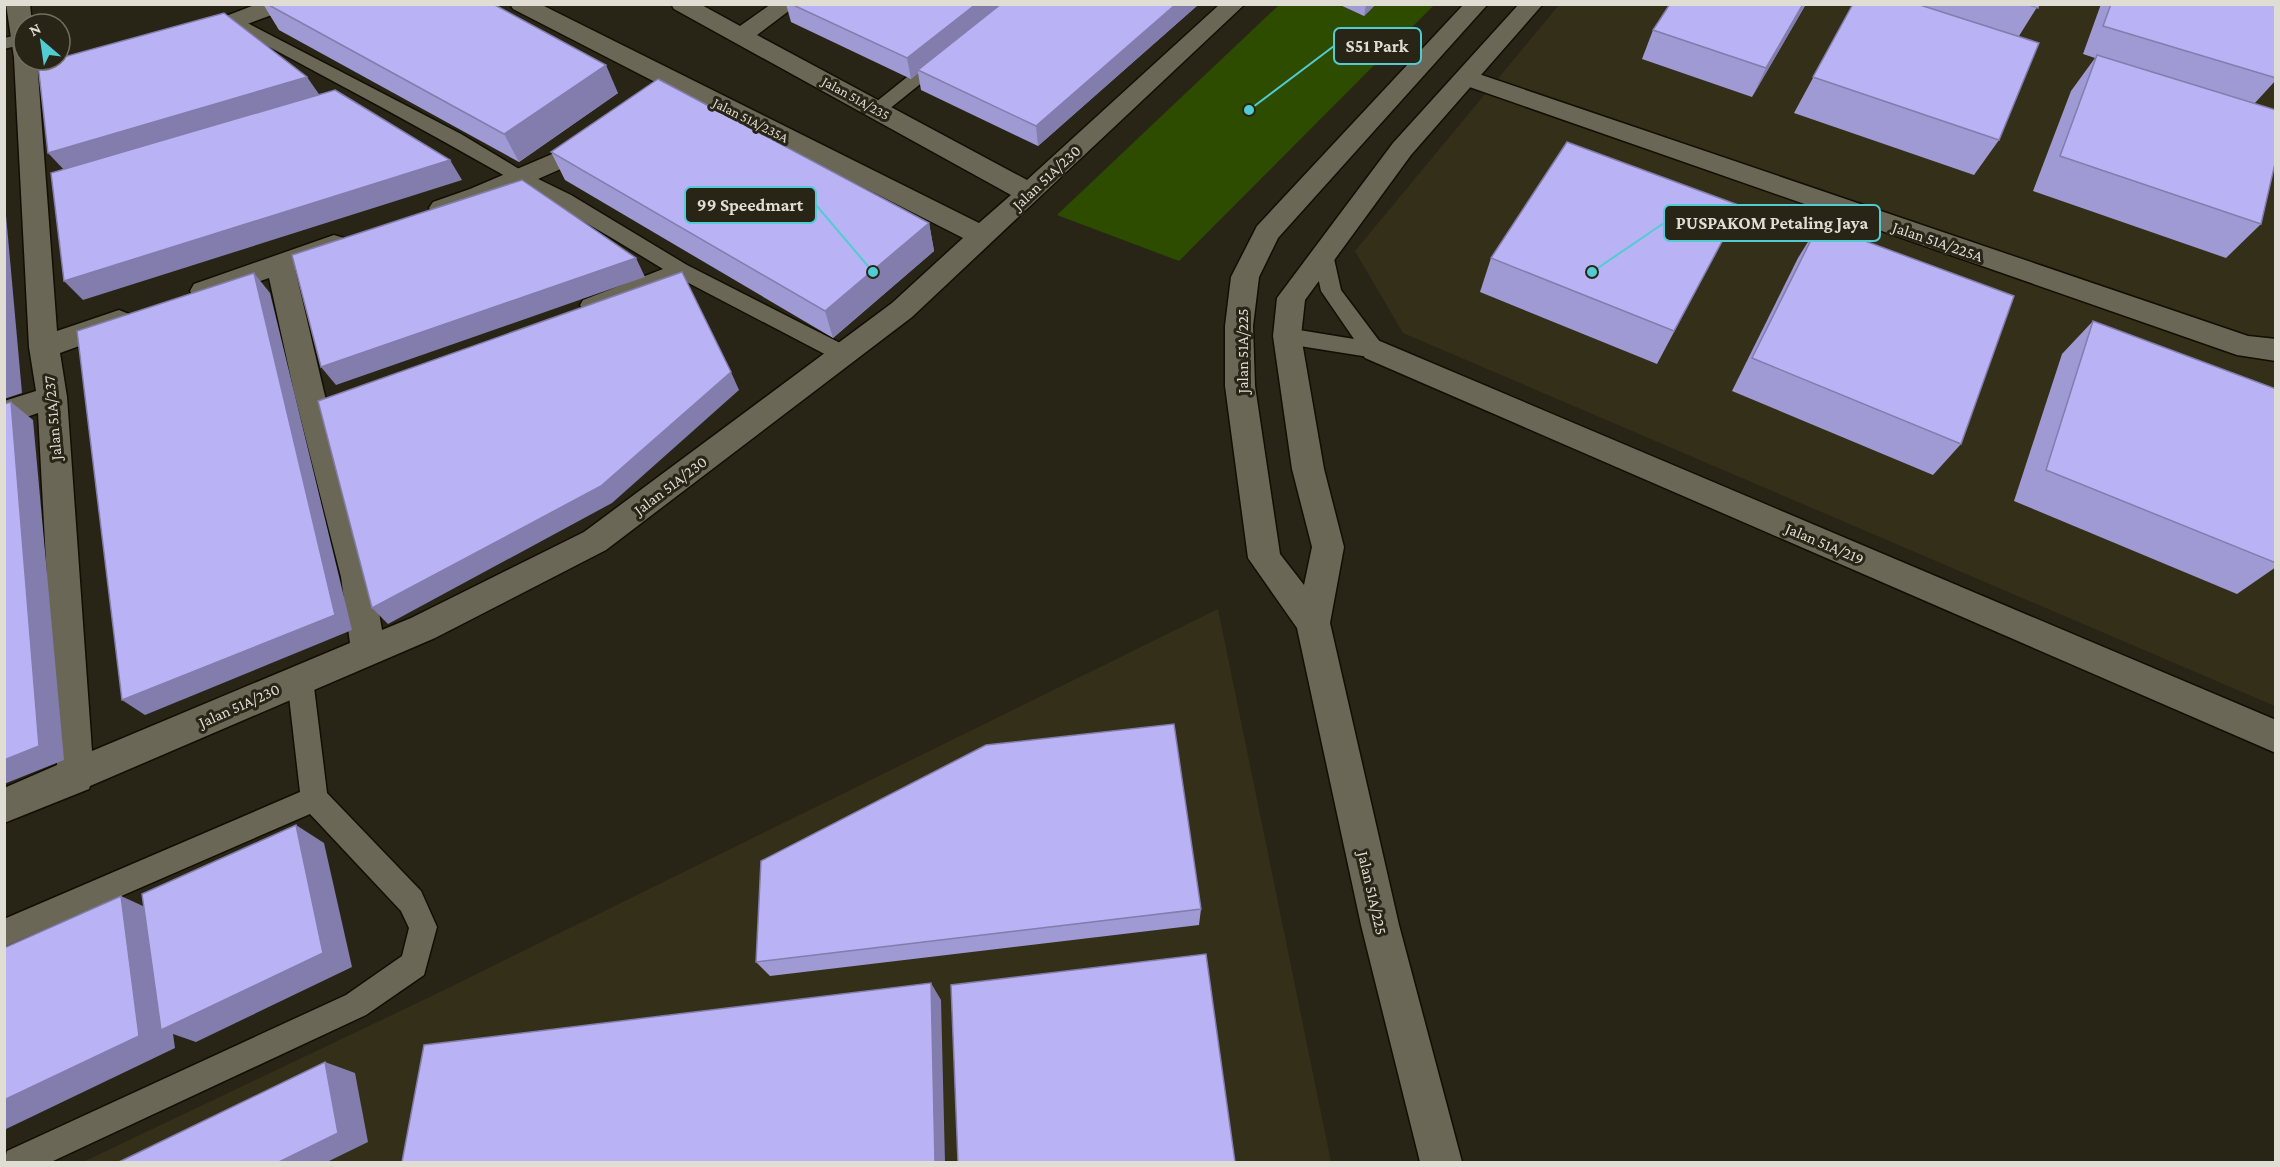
<svg xmlns="http://www.w3.org/2000/svg" width="2280" height="1167" viewBox="0 0 2280 1167" font-family="'Crimson Pro',serif">
  <rect width="100%" height="100%" fill="#292516"/>
  <g fill="#342f19">
    <path d="M 1559,5 L 2275,5 L 2275,706 L 1403,333 L 1355,251 Z"/>
    <path d="M 1218,609 L 1331,1162 L 83,1162 L 434,995 Z"/>
  </g>
  <path fill="#2d4c00" d="M 1279,5 L 1434,5 L 1179,261 L 1057,215 Z"/>
  <g fill="none" stroke-linecap="round" stroke-linejoin="round">
    <g stroke="#110e03" stroke-width="3">
      <g id="lane">
        <path d="M 234,16 L 461,134 L 524,172 L 571,195 L 687,265 L 850,348 L 854,354 L 850,360 L 843,362 L 836,360 L 679,278 L 597,310 L 590,313 L 583,310 L 580,305 L 583,300 L 663,269 C 521,182 375,103 228,25 L 225,21 L 228,17 Z"/>
        <path d="M 22,34 L 24,34 L 24,44 L 4,49 L 4,38 Z"/>
        <path d="M 943,52 L 949,53 L 952,57 L 949,61 L 883,114 L 871,114 L 868,110 L 871,106 L 937,53 Z"/>
        <path d="M 1323,247 L 1330,249 L 1333,254 L 1341,290 L 1386,350 L 1382,356 L 1375,358 L 1287,344 L 1280,342 L 1277,336 L 1280,330 L 1287,328 L 1354,339 L 1321,291 L 1313,254 L 1316,249 Z"/>
        <path d="M 300,668 L 309,671 L 313,679 L 327,793 L 421,891 L 437,927 L 424,975 L 366,1015 L 51,1162 L 4,1162 L 7,1151 L 346,995 L 402,956 L 409,928 L 401,911 L 310,814 L 4,947 L 4,919 L 300,792 L 287,679 L 291,671 Z"/>
      </g>
    </g>
    <g stroke="#110e03" stroke-width="3">
      <g id="street">
        <path d="M 6,4 L 30,4 L 32,24 L 24,24 L 24,60 L 37,60 L 57,331 L 119,310 L 129,314 L 133,321 L 129,328 L 60,353 L 67,397 L 92,751 L 350,643 L 341,577 L 294,392 L 269,278 L 204,301 L 194,298 L 190,291 L 194,284 L 334,235 L 344,238 L 348,245 L 344,252 L 295,269 L 324,392 L 373,577 L 382,630 L 411,618 L 584,532 L 892,303 L 963,238 L 676,92 C 662,104 646,124 626,119 L 622,113 L 626,107 L 657,83 L 513,9 L 510,4 L 540,4 L 979,223 L 1011,195 L 674,9 L 671,4 L 700,4 L 740,26 L 771,4 L 798,4 L 757,35 L 1027,180 L 1220,4 L 1245,4 L 912,317 L 606,550 L 435,638 L 90,786 L 89,789 L 4,823 L 4,788 L 57,765 L 38,413 L 4,425 L 4,401 L 36,391 L 29,347 L 14,58 Z"/>
        <path d="M 257,4 L 291,4 L 288,9 L 242,26 L 190,39 L 182,37 L 178,32 L 182,27 L 226,16 Z"/>
        <path d="M 1467,70 L 2248,336 L 2276,339 L 2276,361 L 2237,355 L 1458,83 L 1455,78 L 1458,73 Z"/>
        <path d="M 597,135 L 606,137 L 610,143 L 606,149 L 488,201 L 442,217 L 433,214 L 429,208 L 433,202 L 470,189 Z"/>
        <path d="M 1375,339 L 2276,720 L 2276,753 L 1365,358 L 1360,350 L 1365,342 Z"/>
      </g>
    </g>
    <g stroke="#110e03" stroke-width="3">
      <path id="secondary" d="M 1464,4 L 1488,4 L 1278,238 L 1259,277 L 1253,326 L 1255,386 L 1280,554 L 1304,585 L 1312,547 L 1292,469 L 1273,336 L 1277,298 L 1393,143 L 1519,4 L 1543,4 L 1411,155 L 1305,300 L 1301,336 L 1324,469 L 1344,547 L 1330,623 L 1399,925 L 1462,1162 L 1420,1162 L 1361,925 L 1297,628 L 1248,558 L 1225,386 L 1225,326 L 1231,277 L 1257,226 Z"/>
    </g>
    <use href="#lane" fill="#6b6756" fill-rule="evenodd"/>
    <use href="#street" fill="#6b6756" fill-rule="evenodd"/>
    <use href="#secondary" fill="#6b6756" fill-rule="evenodd"/>
  </g>
  <g fill="#9f9ad3">
    <path d="M 263,4 L 493,4 L 618,93 L 519,162 L 279,30 Z"/>
    <path d="M 786,4 L 1199,4 L 1038,146 L 921,90 L 918,73 L 911,79 L 791,22 Z"/>
    <path d="M 1338,4 L 1376,4 L 1364,16 Z"/>
    <path d="M 1806,4 L 1752,97 L 1642,59 L 1653,30 Z"/>
    <path d="M 1853,4 L 2039,4 L 2019,36 L 1999,140 L 1974,175 L 1794,113 Z"/>
    <path d="M 2101,4 L 2276,4 L 2276,80 L 2254,104 L 2261,224 L 2226,258 L 2033,191 L 2071,91 L 2095,58 L 2083,54 Z"/>
    <path d="M 551,152 L 929,223 L 934,251 L 833,338 L 565,180 Z"/>
    <path d="M 1741,206 L 1657,364 L 1480,292 L 1491,258 Z"/>
    <path d="M 1819,224 L 1961,444 L 1933,475 L 1732,391 L 1798,258 Z"/>
    <path d="M 2093,321 L 2276,389 L 2276,567 L 2237,594 L 2014,501 L 2062,354 Z"/>
    <path d="M 1201,909 L 1199,925 L 770,976 L 756,962 Z"/>
  </g>
  <g fill="#827dac">
    <path d="M 976,4 L 1004,4 L 918,70 L 918,73 L 911,79 L 907,58 Z"/>
    <path d="M 1176,4 L 1199,4 L 1038,146 L 1036,126 Z"/>
    <path d="M 1367,4 L 1376,4 L 1364,16 L 1366,5 Z"/>
    <path d="M 1803,4 L 1806,4 L 1752,97 L 1766,68 Z"/>
    <path d="M 606,65 L 618,93 L 519,162 L 504,134 Z"/>
    <path d="M 307,77 L 321,97 L 67,173 L 48,153 Z"/>
    <path d="M 450,160 L 462,180 L 83,300 L 64,281 Z"/>
    <path d="M 4,193 L 22,393 L 4,399 Z"/>
    <path d="M 929,223 L 934,251 L 833,338 L 825,311 Z"/>
    <path d="M 636,258 L 645,277 L 336,385 L 321,367 Z"/>
    <path d="M 254,273 L 270,293 L 352,630 L 145,715 L 122,700 Z"/>
    <path d="M 731,372 L 739,390 L 612,503 L 388,624 L 372,608 Z"/>
    <path d="M 11,402 L 33,420 L 64,760 L 4,784 Z"/>
    <path d="M 296,825 L 324,843 L 352,967 L 196,1042 L 173,1034 L 175,1048 L 4,1130 L 4,1100 L 121,896 L 156,912 Z"/>
    <path d="M 931,983 L 941,1000 L 945,1162 L 935,1162 Z"/>
    <path d="M 325,1062 L 355,1073 L 368,1142 L 327,1162 L 279,1162 Z"/>
  </g>
  <g fill="#b9b3f5" stroke="#827dac" stroke-width="1.5">
    <path d="M 267,4 L 493,4 L 606,65 L 504,134 Z"/>
    <path d="M 791,4 L 976,4 L 907,58 Z"/>
    <path d="M 1001,4 L 1176,4 L 1036,126 L 918,70 Z"/>
    <path d="M 1670,4 L 1803,4 L 1766,68 L 1653,30 Z"/>
    <path d="M 1853,4 L 1917,4 L 2039,43 L 1999,140 L 1813,77 Z"/>
    <path d="M 2026,4 L 2039,4 L 2038,8 Z"/>
    <path d="M 2111,4 L 2276,4 L 2276,78 L 2103,26 Z"/>
    <path d="M 224,13 L 307,77 L 48,153 L 38,64 L 52,60 L 60,60 L 60,58 Z"/>
    <path d="M 2097,55 L 2276,110 L 2276,159 L 2261,224 L 2060,156 Z"/>
    <path d="M 658,79 L 929,223 L 825,311 L 551,152 Z"/>
    <path d="M 335,90 L 450,160 L 64,281 L 51,173 Z"/>
    <path d="M 1567,142 L 1741,206 L 1674,331 L 1491,258 Z"/>
    <path d="M 522,180 L 636,258 L 321,367 L 292,255 Z"/>
    <path d="M 1819,224 L 2014,296 L 1961,444 L 1752,358 Z"/>
    <path d="M 682,272 L 731,372 L 601,486 L 372,608 L 318,401 Z"/>
    <path d="M 254,273 L 335,615 L 122,700 L 77,331 Z"/>
    <path d="M 2093,321 L 2276,389 L 2276,563 L 2046,470 Z"/>
    <path d="M 11,402 L 39,746 L 4,760 L 4,404 Z"/>
    <path d="M 1174,724 L 1201,909 L 756,962 L 761,861 L 986,745 Z"/>
    <path d="M 296,825 L 323,953 L 161,1030 L 142,894 Z"/>
    <path d="M 121,896 L 139,1036 L 4,1100 L 4,948 Z"/>
    <path d="M 1206,954 L 1235,1162 L 958,1162 L 951,985 Z"/>
    <path d="M 931,983 L 935,1162 L 402,1162 L 424,1045 Z"/>
    <path d="M 325,1062 L 338,1133 L 279,1162 L 119,1162 Z"/>
  </g>
  <g text-anchor="middle" stroke-width="6" stroke-linejoin="round" paint-order="stroke">
    <g font-size="14" fill="#dfddd4" stroke="#292516">
      <text transform="translate(856 98) rotate(29)" y="5">Jalan 51A/235</text>
      <text transform="translate(751 120) rotate(27)" y="5">Jalan 51A/235A</text>
    </g>
    <g font-size="16" fill="#dfddd4" stroke="#292516">
      <text transform="translate(1046 177) rotate(-43)" y="6">Jalan 51A/230</text>
      <text transform="translate(1938 241) rotate(19)" y="6">Jalan 51A/225A</text>
      <text transform="translate(1242 351) rotate(-90)" y="6">Jalan 51A/225</text>
      <text transform="translate(52 418) rotate(-95)" y="6">Jalan 51A/237</text>
      <text transform="translate(670 485) rotate(-37)" y="6">Jalan 51A/230</text>
      <text transform="translate(1825 543) rotate(23)" y="6">Jalan 51A/219</text>
      <text transform="translate(239 705) rotate(-24)" y="6">Jalan 51A/230</text>
      <text transform="translate(1373 893) rotate(77)" y="6">Jalan 51A/225</text>
    </g>
  </g>
  <path fill="none" stroke="#51ccd3" stroke-width="2" d="M1249 110L1334 46M873 272L816 205M1592 272L1664 223"/>
  <g fill="#51ccd3" stroke="#292516" stroke-width="2">
    <circle cx="1249" cy="110" r="6"/>
    <circle cx="873" cy="272" r="6"/>
    <circle cx="1592" cy="272" r="6"/>
  </g>
  <g fill="#292516" stroke="#51ccd3" stroke-width="2">
    <rect x="1334" y="28" width="87" height="36" rx="6"/>
    <rect x="685" y="187" width="131" height="36" rx="6"/>
    <rect x="1664" y="205" width="216" height="36" rx="6"/>
  </g>
  <g font-size="18" text-anchor="middle" font-weight="bold" fill="#dfddd4">
    <text x="1377" y="52">S51 Park</text>
    <text x="750" y="211">99 Speedmart</text>
    <text x="1772" y="229">PUSPAKOM Petaling Jaya</text>
  </g>
  <rect width="2280" height="1167" fill="none" stroke="#dfddd4" stroke-width="12"/>
  <g transform="translate(42 42) rotate(331)"><circle r="28" fill="#292516" stroke="#726f62" stroke-width="1.5"/>
  <path d="M0-4.5L10 22L0 15L-10 22Z" fill="#51ccd3"/>
  <text y="-9" font-size="16" font-weight="bold" text-anchor="middle" fill="#dfddd4">N</text>
  </g>
</svg>
